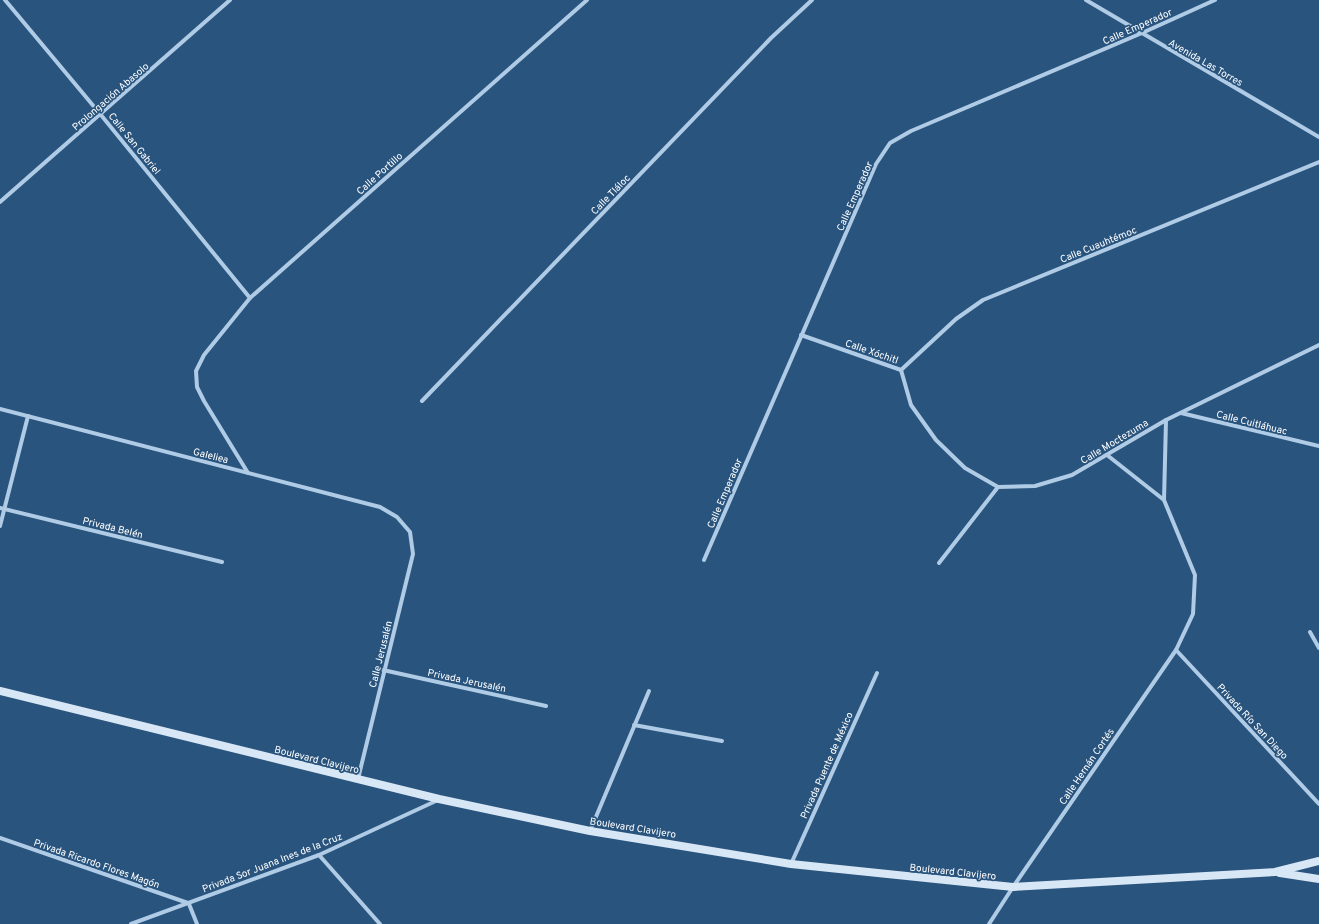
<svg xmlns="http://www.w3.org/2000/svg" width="1319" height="924" viewBox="0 0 1319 924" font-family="Overpass,sans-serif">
  <rect width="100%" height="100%" fill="#29547e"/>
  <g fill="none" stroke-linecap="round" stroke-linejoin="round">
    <g stroke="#afcbe5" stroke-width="4">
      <path d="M 5,0 L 101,115 L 250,298"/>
      <path d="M 1086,0 L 1319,137"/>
      <path d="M 0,202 L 230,0"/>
      <path d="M 801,335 L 901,370"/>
      <path d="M 901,370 L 956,319 L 983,300 L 1319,162"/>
      <path d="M 901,370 L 911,405 L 936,440 L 965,468 L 998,487"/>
      <path d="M 422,401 L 771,38 L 812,0"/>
      <path d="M 0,409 L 380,507 L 397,517 L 410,532 L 413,554 L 358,779"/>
      <path d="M 1181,413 L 1319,446"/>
      <path d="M 1107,455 L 1164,500"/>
      <path d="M 248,473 L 204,401 L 197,387 L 196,371 L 204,355 L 250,298 L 587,0"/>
      <path d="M 998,487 L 1035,486 L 1072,475 L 1166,420 L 1319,345"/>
      <path d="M 0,508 L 222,562"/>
      <path d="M 0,526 L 28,416"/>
      <path d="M 704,560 L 876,164 L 890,143 L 911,131 L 1142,33 L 1215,0"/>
      <path d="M 939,563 L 998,487"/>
      <path d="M 1310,632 L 1319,648"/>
      <path d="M 1176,650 L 1319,804"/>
      <path d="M 383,670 L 546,706"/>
      <path d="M 634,725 L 722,741"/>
      <path d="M 590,831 L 649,691"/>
      <path d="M 0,838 L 188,903"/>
      <path d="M 319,855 L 380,924"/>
      <path d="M 791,864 L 877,673"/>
      <path d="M 189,904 L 197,924"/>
      <path d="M 131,924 L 319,855 L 438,800"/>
      <path d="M 989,924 L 1013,887 L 1176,650 L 1193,614 L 1195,575 L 1164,500 L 1166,420"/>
    </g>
    <g stroke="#d8e7f5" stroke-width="8">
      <path d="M 0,691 L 439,799 L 590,831 L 791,864 L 1013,887 L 1275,872 L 1319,861"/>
      <path d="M 1280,873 L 1319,879"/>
    </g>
  </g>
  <g text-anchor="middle" stroke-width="3.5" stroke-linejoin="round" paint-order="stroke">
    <g font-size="10" fill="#fff" stroke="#29547e">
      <text transform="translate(1137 26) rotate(-24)" y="4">Calle Emperador</text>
      <text transform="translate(1206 62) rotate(30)" y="4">Avenida Las Torres</text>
      <text transform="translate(110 96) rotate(-41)" y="4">Prolongación Abasolo</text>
      <text transform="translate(135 143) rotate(51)" y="4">Calle San Gabriel</text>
      <text transform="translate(379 173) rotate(-42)" y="4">Calle Portillo</text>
      <text transform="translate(610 194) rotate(-46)" y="4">Calle Tláloc</text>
      <text transform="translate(854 196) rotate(-66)" y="4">Calle Emperador</text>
      <text transform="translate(1098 244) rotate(-22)" y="4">Calle Cuauhtémoc</text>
      <text transform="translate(872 351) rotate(19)" y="4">Calle Xóchitl</text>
      <text transform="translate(1252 422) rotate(14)" y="4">Calle Cuitláhuac</text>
      <text transform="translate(1114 441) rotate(-31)" y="4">Calle Moctezuma</text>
      <text transform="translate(211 455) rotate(14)" y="4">Galeliea</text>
      <text transform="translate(724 493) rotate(-67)" y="4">Calle Emperador</text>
      <text transform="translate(113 527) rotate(14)" y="4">Privada Belén</text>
      <text transform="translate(380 654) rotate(-76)" y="4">Calle Jerusalén</text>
      <text transform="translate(467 680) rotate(12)" y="4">Privada Jerusalén</text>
      <text transform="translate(1253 721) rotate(47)" y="4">Privada Río San Diego</text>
      <text transform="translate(317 759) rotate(14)" y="4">Boulevard Clavijero</text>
      <text transform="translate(826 765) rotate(-66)" y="4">Privada Puente de México</text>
      <text transform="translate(1086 766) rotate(-56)" y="4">Calle Hernán Cortés</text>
      <text transform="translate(633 827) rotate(9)" y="4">Boulevard Clavijero</text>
      <text transform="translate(272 862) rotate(-21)" y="4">Privada Sor Juana Ines de la Cruz</text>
      <text transform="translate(97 863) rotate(19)" y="4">Privada Ricardo Flores Magón</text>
      <text transform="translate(953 871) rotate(6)" y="4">Boulevard Clavijero</text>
    </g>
  </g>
</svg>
